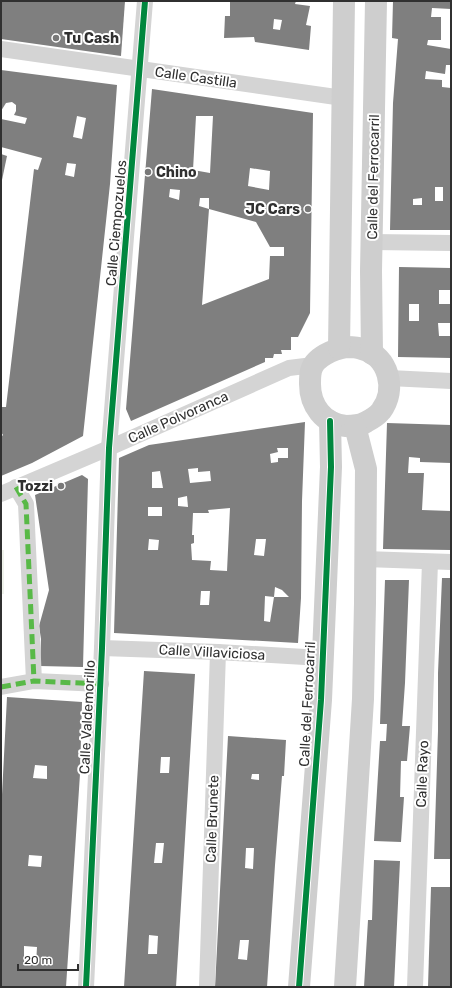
<svg xmlns="http://www.w3.org/2000/svg" width="452" height="988" viewBox="0 0 452 988" font-family="Rubik,sans-serif">
  <rect width="100%" height="100%" fill="#fff"/>
  <rect fill="#f0f3ec" x="1" y="550" width="3" height="44"/>
  <g fill="#7f7f7f" fill-rule="evenodd">
    <path d="M 1,1 L 125,1 L 121,56 L 1,39 Z"/>
    <path d="M 230,1 L 296,1 L 295,4 L 310,6 L 306,25 L 311,26 L 309,50 L 255,42 L 254,37 L 224,38 L 225,16 L 230,16 ZM 274,19 L 282,20 L 280,30 L 273,29 Z"/>
    <path d="M 393,1 L 451,1 L 451,9 L 432,8 L 431,17 L 441,17 L 441,40 L 428,40 L 427,45 L 451,49 L 451,65 L 446,65 L 445,74 L 426,71 L 425,79 L 442,80 L 442,87 L 451,88 L 451,230 L 390,230 L 393,103 L 398,39 L 392,38 ZM 435,187 L 443,187 L 443,201 L 435,201 ZM 422,198 L 422,205 L 413,205 L 413,199 Z"/>
    <path d="M 1,70 L 117,85 L 110,184 L 83,436 L 32,463 L 1,476 L 1,437 L 3,435 L 1,432 L 1,407 L 6,407 L 34,169 L 38,170 L 42,158 L 1,147 L 1,119 L 25,124 L 27,118 L 14,115 L 16,111 L 16,105 L 12,102 L 6,103 L 1,111 ZM 77,116 L 86,118 L 82,139 L 73,137 ZM 67,163 L 76,164 L 74,177 L 65,175 Z"/>
    <path d="M 152,89 L 313,113 L 310,313 L 298,337 L 291,337 L 291,350 L 281,350 L 282,354 L 274,354 L 273,358 L 265,358 L 265,362 L 131,421 L 126,409 ZM 196,116 L 213,116 L 210,173 L 193,170 ZM 250,168 L 270,171 L 269,190 L 248,186 ZM 170,189 L 180,190 L 179,200 L 169,197 ZM 200,198 L 209,198 L 209,209 L 256,222 L 270,247 L 284,247 L 284,256 L 270,256 L 269,279 L 202,305 L 209,209 L 199,206 Z"/>
    <path d="M 1,154 L 7,156 L 2,180 L 1,180 Z"/>
    <path d="M 399,267 L 451,268 L 451,290 L 439,290 L 439,304 L 451,304 L 451,323 L 438,323 L 439,336 L 451,336 L 451,358 L 398,357 ZM 409,304 L 419,304 L 419,321 L 409,321 Z"/>
    <path d="M 305,422 L 302,501 L 301,598 L 298,643 L 114,633 L 119,458 L 149,445 ZM 277,448 L 288,448 L 288,458 L 278,458 L 278,462 L 271,463 L 270,454 L 278,452 ZM 198,468 L 198,472 L 210,471 L 211,481 L 190,483 L 188,469 ZM 160,471 L 163,488 L 152,488 L 152,472 ZM 187,496 L 188,507 L 178,506 L 178,498 ZM 148,507 L 162,507 L 162,516 L 148,516 ZM 230,508 L 227,571 L 210,570 L 211,561 L 192,560 L 191,544 L 194,543 L 194,535 L 192,535 L 193,513 L 209,513 L 208,510 ZM 149,539 L 159,540 L 158,550 L 148,550 ZM 256,539 L 266,539 L 264,556 L 254,555 ZM 275,587 L 282,590 L 289,597 L 274,597 ZM 201,591 L 210,591 L 209,605 L 200,605 ZM 265,596 L 274,597 L 270,622 L 264,621 Z"/>
    <path d="M 387,423 L 451,425 L 451,463 L 420,462 L 420,458 L 409,457 L 408,473 L 424,473 L 422,510 L 451,511 L 451,550 L 383,549 Z"/>
    <path d="M 82,475 L 88,479 L 83,667 L 40,666 L 41,639 L 39,626 L 49,590 L 35,495 Z"/>
    <path d="M 442,578 L 451,578 L 451,859 L 434,859 L 438,731 L 438,673 Z"/>
    <path d="M 385,580 L 409,580 L 405,683 L 402,726 L 410,726 L 407,761 L 401,761 L 400,797 L 404,797 L 401,842 L 374,841 L 380,741 L 386,741 L 387,724 L 380,724 Z"/>
    <path d="M 144,671 L 195,674 L 176,987 L 124,987 ZM 161,757 L 170,757 L 169,773 L 160,773 ZM 156,843 L 164,843 L 162,863 L 154,863 ZM 149,935 L 158,936 L 157,954 L 148,954 Z"/>
    <path d="M 7,697 L 82,702 L 80,774 L 66,987 L 1,986 L 1,814 ZM 35,765 L 47,766 L 47,779 L 33,778 ZM 29,855 L 42,856 L 41,867 L 28,866 ZM 24,946 L 37,947 L 36,964 L 24,963 Z"/>
    <path d="M 228,736 L 286,740 L 284,776 L 282,776 L 275,865 L 267,987 L 215,987 ZM 252,774 L 259,774 L 259,780 L 251,779 ZM 246,848 L 254,848 L 253,869 L 245,868 ZM 240,940 L 249,940 L 247,960 L 238,959 Z"/>
    <path d="M 374,860 L 400,861 L 394,987 L 364,987 L 368,920 L 372,920 Z"/>
    <path d="M 431,887 L 451,887 L 451,987 L 428,987 Z"/>
  </g>
  <g fill="none" stroke-linecap="round" stroke-linejoin="round">
    <g stroke="#d4d4d4" stroke-width="16">
      <path d="M 1,49 L 343,98"/>
      <path d="M 372,242 L 451,243"/>
      <path d="M 389,378 L 451,381"/>
      <path d="M 16,487 L 26,504 L 34,681"/>
      <path d="M 1,494 L 109,448 L 289,368 L 313,365"/>
      <path d="M 365,559 L 451,562"/>
      <path d="M 102,648 L 218,652 L 322,658"/>
      <path d="M 1,687 L 34,681 L 101,684"/>
      <path d="M 86,987 L 102,648 L 109,448 L 145,1"/>
      <path d="M 207,987 L 218,652"/>
      <path d="M 415,987 L 430,562"/>
    </g>
    <g stroke="#cecece" stroke-width="22">
      <path d="M 347,347 C 352,347 357,347 362,349 C 389,356 397,390 381,411 C 377,416 372,419 366,422 C 360,426 353,426 346,426 C 323,424 310,405 310,384 C 310,380 310,375 311,371 C 314,357 334,349 347,347 Z"/>
      <path d="M 339,348 L 344,1"/>
      <path d="M 372,354 L 371,271 L 376,1"/>
      <path d="M 299,987 L 321,700 L 331,467 L 330,421"/>
      <path d="M 345,987 L 363,699 L 365,603 L 366,469 L 355,426"/>
    </g>
    <g stroke="#58b947" stroke-width="5" stroke-dasharray="10 5" stroke-linecap="butt">
      <path d="M 16,487 L 26,504 L 34,681"/>
      <path d="M 1,687 L 34,681 L 101,684"/>
    </g>
    <g stroke="#fff" stroke-width="8">
      <g id="cycleway">
        <path d="M 86,987 L 102,648 L 109,448 L 145,1"/>
        <path d="M 299,987 L 321,700 L 331,467 L 330,421"/>
      </g>
    </g>
    <use href="#cycleway" stroke="#00873e" stroke-width="6"/>
  </g>
  <g fill="#787878" stroke="#fff" stroke-width="1.5">
    <circle cx="56" cy="38" r="4"/>
    <circle cx="148" cy="172" r="4"/>
    <circle cx="308" cy="209" r="4"/>
    <circle cx="61" cy="486" r="4"/>
  </g>
  <g text-anchor="middle" stroke-width="4" stroke-linejoin="round" paint-order="stroke">
    <g font-size="14" font-weight="bold" fill="#303030" stroke="#fff" text-anchor="start">
      <text x="64" y="43">Tu Cash</text>
      <text x="156" y="177">Chino</text>
      <text x="300" y="214" text-anchor="end">JC Cars</text>
      <text x="53" y="491" text-anchor="end">Tozzi</text>
    </g>
    <g font-size="14" fill="#303030" stroke="#fff">
      <text transform="translate(196 77) rotate(8)" y="5">Calle Castilla</text>
      <text transform="translate(373 177) rotate(-89)" y="5">Calle del Ferrocarril</text>
      <text transform="translate(116 223) rotate(-85)" y="5">Calle Ciempozuelos</text>
      <text transform="translate(178 417) rotate(-24)" y="5">Calle Polvoranca</text>
      <text transform="translate(212 652) rotate(3)" y="5">Calle Villaviciosa</text>
      <text transform="translate(307 704) rotate(-87)" y="5">Calle del Ferrocarril</text>
      <text transform="translate(87 717) rotate(-87)" y="5">Calle Valdemorillo</text>
      <text transform="translate(422 774) rotate(-88)" y="5">Calle Rayo</text>
      <text transform="translate(212 819) rotate(-88)" y="5">Calle Brunete</text>
    </g>
  </g>
  <rect width="452" height="988" fill="none" stroke="#303030" stroke-width="4"/>
  <path d="M18 964v6h60v-6" fill="none" stroke="#303030" stroke-width="2"/>
  <text x="24" y="964" font-size="12" fill="#303030" stroke="#ffffff" stroke-width="3" paint-order="stroke">20 m</text>
</svg>
